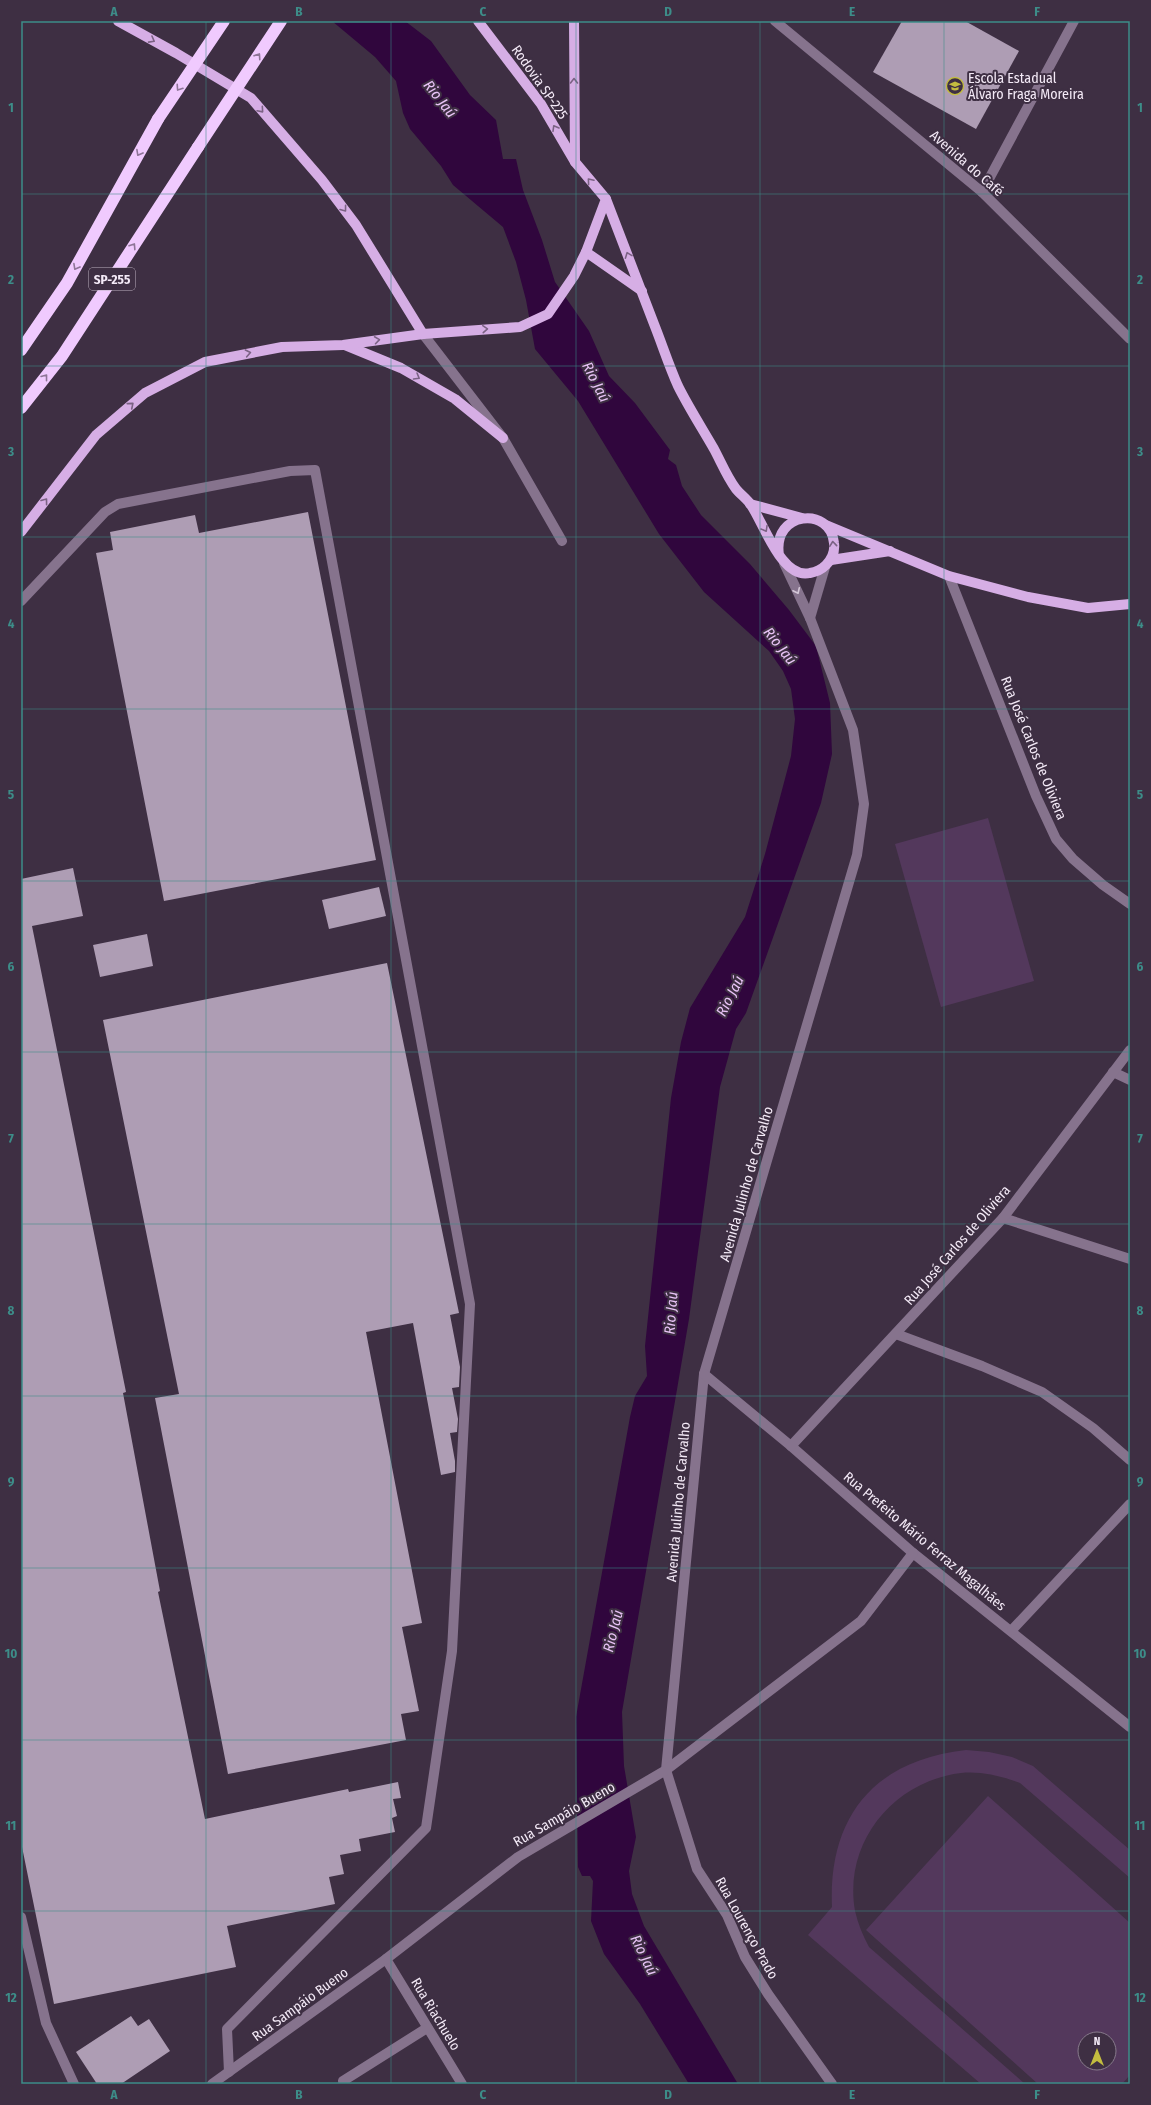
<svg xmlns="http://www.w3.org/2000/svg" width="1151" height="2105" viewBox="0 0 1151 2105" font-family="'Fira Sans Condensed',sans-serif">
  <rect width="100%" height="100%" fill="#3e2f43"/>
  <g fill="#53385c" fill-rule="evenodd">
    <path d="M 988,818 L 1034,981 L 941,1007 L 895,844 Z"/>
    <path d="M 966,1750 L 989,1752 L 1012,1757 L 1033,1766 L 1130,1850 L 1130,1878 L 1020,1783 C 1001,1776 981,1771 961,1773 C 894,1781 843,1842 855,1911 C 858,1924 863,1936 869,1947 L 1025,2084 L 981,2084 L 808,1935 L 832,1907 C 828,1816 875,1760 966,1750 Z"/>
    <path d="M 988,1796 L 1130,1923 L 1130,2075 L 1122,2084 L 1038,2084 L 866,1930 ZM 1085,2039 L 1109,2039 L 1109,2063 L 1085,2063 Z"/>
  </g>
  <path fill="#30063d" d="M 332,21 L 405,21 L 431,41 L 470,95 L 496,120 L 503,159 L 516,159 L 523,190 L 542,240 L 555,282 L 589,331 L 609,376 L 635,403 L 670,450 L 668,459 L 676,465 L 682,486 L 701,515 L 750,564 L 789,610 L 816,646 L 830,703 L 832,754 L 821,803 L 746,1013 L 736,1029 L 720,1087 L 689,1319 L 622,1712 L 624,1766 L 636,1837 L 629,1871 L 632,1894 L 644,1926 L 738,2084 L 689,2084 L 640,2004 L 604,1954 L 591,1921 L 593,1881 L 590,1876 L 582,1876 L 578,1867 L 576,1717 L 630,1417 L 635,1396 L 647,1376 L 645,1346 L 671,1098 L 681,1042 L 690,1008 L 745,917 L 765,854 L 791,756 L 795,719 L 791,689 L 783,671 L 769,651 L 704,592 L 659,534 L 578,401 L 535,349 L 526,300 L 516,262 L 503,227 L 453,185 L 441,166 L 410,129 L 403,113 L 396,81 L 375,57 Z"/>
  <g fill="#ae9db4">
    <path d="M 902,21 L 965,21 L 1019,51 L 976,129 L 873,72 Z"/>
    <path d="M 308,512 L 376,860 L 164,901 L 96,553 L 113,550 L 110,532 L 195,515 L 199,533 Z"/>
    <path d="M 73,868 L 83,916 L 32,926 L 126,1392 L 123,1393 L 160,1591 L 158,1592 L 205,1819 L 348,1789 L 349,1792 L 398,1782 L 401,1798 L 393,1799 L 397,1816 L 392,1818 L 395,1832 L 359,1839 L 361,1851 L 340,1855 L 344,1874 L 329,1877 L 335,1904 L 227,1926 L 236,1967 L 54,2004 L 21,1842 L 21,879 Z"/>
    <path d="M 379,887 L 386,916 L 329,929 L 322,900 Z"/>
    <path d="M 147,934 L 153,966 L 100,977 L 93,945 Z"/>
    <path d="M 387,963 L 459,1313 L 450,1315 L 460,1367 L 459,1387 L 452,1388 L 458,1419 L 457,1432 L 450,1433 L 455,1461 L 455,1472 L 441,1475 L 413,1323 L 366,1332 L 422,1623 L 402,1627 L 419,1711 L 401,1714 L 406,1740 L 228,1774 L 155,1398 L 179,1394 L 103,1020 Z"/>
    <path d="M 131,2016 L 138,2026 L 149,2019 L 170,2051 L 121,2084 L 97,2084 L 76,2052 Z"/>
  </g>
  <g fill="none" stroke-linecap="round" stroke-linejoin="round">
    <g stroke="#86738d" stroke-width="10">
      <path d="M 775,21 L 982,192 L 1130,339"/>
      <path d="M 982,192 L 1074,21"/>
      <path d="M 423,334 L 503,438 L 562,541"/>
      <path d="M 784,563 L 810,618 L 853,730 L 864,804 L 857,855 L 704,1374 L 666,1770 L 697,1869 L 727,1915 L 745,1957 L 768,1994 L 832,2084"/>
      <path d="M 949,576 L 1036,796 L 1056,839 L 1073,859 L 1103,885 L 1130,904"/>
      <path d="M 21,601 L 105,512 L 118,504 L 290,471 L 315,470 L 470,1304 L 452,1651 L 426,1828 L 227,2029 L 229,2072"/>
      <path d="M 810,618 L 825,567"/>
      <path d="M 1113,1072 L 1130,1080"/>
      <path d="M 1003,1218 L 1130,1259"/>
      <path d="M 896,1334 L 982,1366 L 1042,1392 L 1093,1428 L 1130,1460"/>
      <path d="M 704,1374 L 791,1446 L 913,1553 L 1130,1727"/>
      <path d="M 791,1446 L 1003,1218 L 1130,1050"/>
      <path d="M 1012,1630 L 1130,1504"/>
      <path d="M 21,1917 L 46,2023 L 74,2084"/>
      <path d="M 386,1959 L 462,2084"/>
      <path d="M 212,2084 L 386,1959 L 518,1857 L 666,1770 L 861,1621 L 913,1553"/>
      <path d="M 345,2084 L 343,2081 L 427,2028"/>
    </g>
    <g stroke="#d6aee5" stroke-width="10">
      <path d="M 118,21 L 176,53 L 251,98 L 322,180 L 356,225 L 423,334"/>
      <path d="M 574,21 L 575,162"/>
      <path d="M 606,199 C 622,241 638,282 654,324 C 662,344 669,366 678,386 C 689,408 702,428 714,449 C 721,462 727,477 736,489 C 741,495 747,499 751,505 C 764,524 782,580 810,573 C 816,572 822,569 826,565 C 832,559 835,551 834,543 C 831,506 772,511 779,555"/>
      <path d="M 586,252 L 642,291"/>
      <path d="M 345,345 L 401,368 L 455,399 L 503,438"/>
      <path d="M 750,504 L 802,518"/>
      <path d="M 826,525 L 949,576 L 1028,597 L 1088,608 L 1130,604"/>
      <path d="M 21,532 L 96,435 L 145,393 L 205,362 L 282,347 L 343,345 L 423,334 L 520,327 L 548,314 L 574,276 L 586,252 L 606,199 L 575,162 L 541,104 L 478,21"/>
      <path d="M 831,560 L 890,551"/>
    </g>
    <g stroke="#f0cafe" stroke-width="12">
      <path d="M 21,350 L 67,283 L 158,119"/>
      <path d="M 21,408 L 62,356 L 198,147"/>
    </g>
    <g stroke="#f0cafe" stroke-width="12">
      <path d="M 158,119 L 224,21"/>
      <path d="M 198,147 L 281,21"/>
    </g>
  </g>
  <defs><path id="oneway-chevron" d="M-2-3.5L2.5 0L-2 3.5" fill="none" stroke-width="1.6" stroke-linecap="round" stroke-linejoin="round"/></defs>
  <g stroke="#7b6284">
    <use href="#oneway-chevron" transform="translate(152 40) rotate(29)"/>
    <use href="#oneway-chevron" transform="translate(574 81) rotate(-90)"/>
    <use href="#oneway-chevron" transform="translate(261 110) rotate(49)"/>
    <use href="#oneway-chevron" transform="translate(555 128) rotate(-120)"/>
    <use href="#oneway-chevron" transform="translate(590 181) rotate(-130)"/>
    <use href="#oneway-chevron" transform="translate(344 209) rotate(53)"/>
    <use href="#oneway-chevron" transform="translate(628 255) rotate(-111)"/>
    <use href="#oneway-chevron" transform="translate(485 329) rotate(-4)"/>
    <use href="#oneway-chevron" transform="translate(377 340) rotate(-8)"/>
    <use href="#oneway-chevron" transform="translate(248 353) rotate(-11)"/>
    <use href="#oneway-chevron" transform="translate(417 377) rotate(30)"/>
    <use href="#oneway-chevron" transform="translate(131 405) rotate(-40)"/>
    <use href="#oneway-chevron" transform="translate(45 501) rotate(-53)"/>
    <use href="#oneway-chevron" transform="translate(765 529) rotate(60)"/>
    <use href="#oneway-chevron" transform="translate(833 544) rotate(-96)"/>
  </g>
  <g stroke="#8e7597">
    <use href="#oneway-chevron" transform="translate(258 56) rotate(-56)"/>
    <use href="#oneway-chevron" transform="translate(179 88) rotate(124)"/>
    <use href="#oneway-chevron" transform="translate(139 153) rotate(119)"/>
    <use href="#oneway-chevron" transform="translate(133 246) rotate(-57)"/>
    <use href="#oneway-chevron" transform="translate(76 267) rotate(119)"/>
    <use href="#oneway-chevron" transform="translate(45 377) rotate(-52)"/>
  </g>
  <use stroke="#d3c6d7" href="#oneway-chevron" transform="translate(797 591) rotate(65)"/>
  <path fill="none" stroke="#3d8d89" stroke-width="1" stroke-opacity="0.55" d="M 206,21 L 206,2084M 391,21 L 391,2084M 576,21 L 576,2084M 760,21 L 760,2084M 944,21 L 944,2084M 21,194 L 1130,194M 21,366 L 1130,366M 21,537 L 1130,537M 21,709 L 1130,709M 21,881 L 1130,881M 21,1052 L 1130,1052M 21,1224 L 1130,1224M 21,1396 L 1130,1396M 21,1568 L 1130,1568M 21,1740 L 1130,1740M 21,1911 L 1130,1911"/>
  <defs>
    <g id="school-ring" transform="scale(0.9)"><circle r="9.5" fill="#3e2f43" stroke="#c3bd3f" stroke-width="1.5"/><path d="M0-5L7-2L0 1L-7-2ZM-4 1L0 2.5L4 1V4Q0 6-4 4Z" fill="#c3bd3f"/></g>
  </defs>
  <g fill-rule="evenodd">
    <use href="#school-ring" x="955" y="86"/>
  </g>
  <g text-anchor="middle" stroke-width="4" stroke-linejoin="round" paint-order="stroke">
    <rect fill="#3e2f43" stroke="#bdb2c1" stroke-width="1" x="89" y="268" width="46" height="22" rx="3"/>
    <g font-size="13" font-weight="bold" fill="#f4eaf7">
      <text x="112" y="284">SP-255</text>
    </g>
    <g font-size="14" fill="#f4eaf7" stroke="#3e2f43" text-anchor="start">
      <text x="968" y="83">Escola Estadual<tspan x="968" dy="16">Álvaro Fraga Moreira</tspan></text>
    </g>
    <g font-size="14" fill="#f4eaf7" stroke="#3e2f43">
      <text transform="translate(540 82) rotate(55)" y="5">Rodovia SP-225</text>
      <text transform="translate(967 163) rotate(41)" y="5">Avenida do Café</text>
      <text transform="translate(1034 748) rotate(68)" y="5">Rua José Carlos de Oliviera</text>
      <text transform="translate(746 1184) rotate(-74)" y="5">Avenida Julinho de Carvalho</text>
      <text transform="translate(957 1245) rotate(-49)" y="5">Rua José Carlos de Oliviera</text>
      <text transform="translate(678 1502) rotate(-85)" y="5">Avenida Julinho de Carvalho</text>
      <text transform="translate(925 1541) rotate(40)" y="5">Rua Prefeito Mário Ferraz Magalhães</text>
      <text transform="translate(564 1814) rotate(-30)" y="5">Rua Sampáio Bueno</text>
      <text transform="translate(747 1928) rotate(61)" y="5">Rua Lourenço Prado</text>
      <text transform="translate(300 2004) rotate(-36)" y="5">Rua Sampáio Bueno</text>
      <text transform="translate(436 2014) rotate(59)" y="5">Rua Riachuelo</text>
    </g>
    <g font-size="15" font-style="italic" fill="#e9c4f7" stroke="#3e2f43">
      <text transform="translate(440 99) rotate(52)" y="5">Rio Jaú</text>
      <text transform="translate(596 382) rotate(63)" y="5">Rio Jaú</text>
      <text transform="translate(780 646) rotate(52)" y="5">Rio Jaú</text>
      <text transform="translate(730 996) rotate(-63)" y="5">Rio Jaú</text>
      <text transform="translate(671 1313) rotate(-86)" y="5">Rio Jaú</text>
      <text transform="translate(613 1631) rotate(-76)" y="5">Rio Jaú</text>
      <text transform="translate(644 1955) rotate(64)" y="5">Rio Jaú</text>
    </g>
  </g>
  <rect width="1151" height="2105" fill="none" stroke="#3e2f43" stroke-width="44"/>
  <g transform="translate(1097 2051)"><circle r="19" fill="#3e2f43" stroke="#877a8b"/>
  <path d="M0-3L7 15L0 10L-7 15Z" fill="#c3bd3f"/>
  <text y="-6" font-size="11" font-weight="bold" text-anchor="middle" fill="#f4eaf7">N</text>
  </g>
  <rect x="22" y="22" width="1107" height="2061" fill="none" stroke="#3d8d89" stroke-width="1.5"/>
  <g font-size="13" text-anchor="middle" font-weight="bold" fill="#3d8d89">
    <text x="114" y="16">A</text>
    <text x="299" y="16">B</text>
    <text x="483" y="16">C</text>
    <text x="668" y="16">D</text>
    <text x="852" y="16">E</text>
    <text x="1037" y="16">F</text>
    <text x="11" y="112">1</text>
    <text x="1140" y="112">1</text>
    <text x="11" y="284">2</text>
    <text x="1140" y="284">2</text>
    <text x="11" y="456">3</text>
    <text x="1140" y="456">3</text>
    <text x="11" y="628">4</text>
    <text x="1140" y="628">4</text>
    <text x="11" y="799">5</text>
    <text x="1140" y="799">5</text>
    <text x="11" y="971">6</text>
    <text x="1140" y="971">6</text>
    <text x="11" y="1143">7</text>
    <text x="1140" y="1143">7</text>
    <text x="11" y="1315">8</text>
    <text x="1140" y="1315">8</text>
    <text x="11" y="1486">9</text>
    <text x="1140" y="1486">9</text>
    <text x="11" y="1658">10</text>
    <text x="1140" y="1658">10</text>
    <text x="11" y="1830">11</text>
    <text x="1140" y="1830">11</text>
    <text x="11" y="2002">12</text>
    <text x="1140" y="2002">12</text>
    <text x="114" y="2099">A</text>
    <text x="299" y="2099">B</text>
    <text x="483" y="2099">C</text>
    <text x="668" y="2099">D</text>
    <text x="852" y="2099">E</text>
    <text x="1037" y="2099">F</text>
  </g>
</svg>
